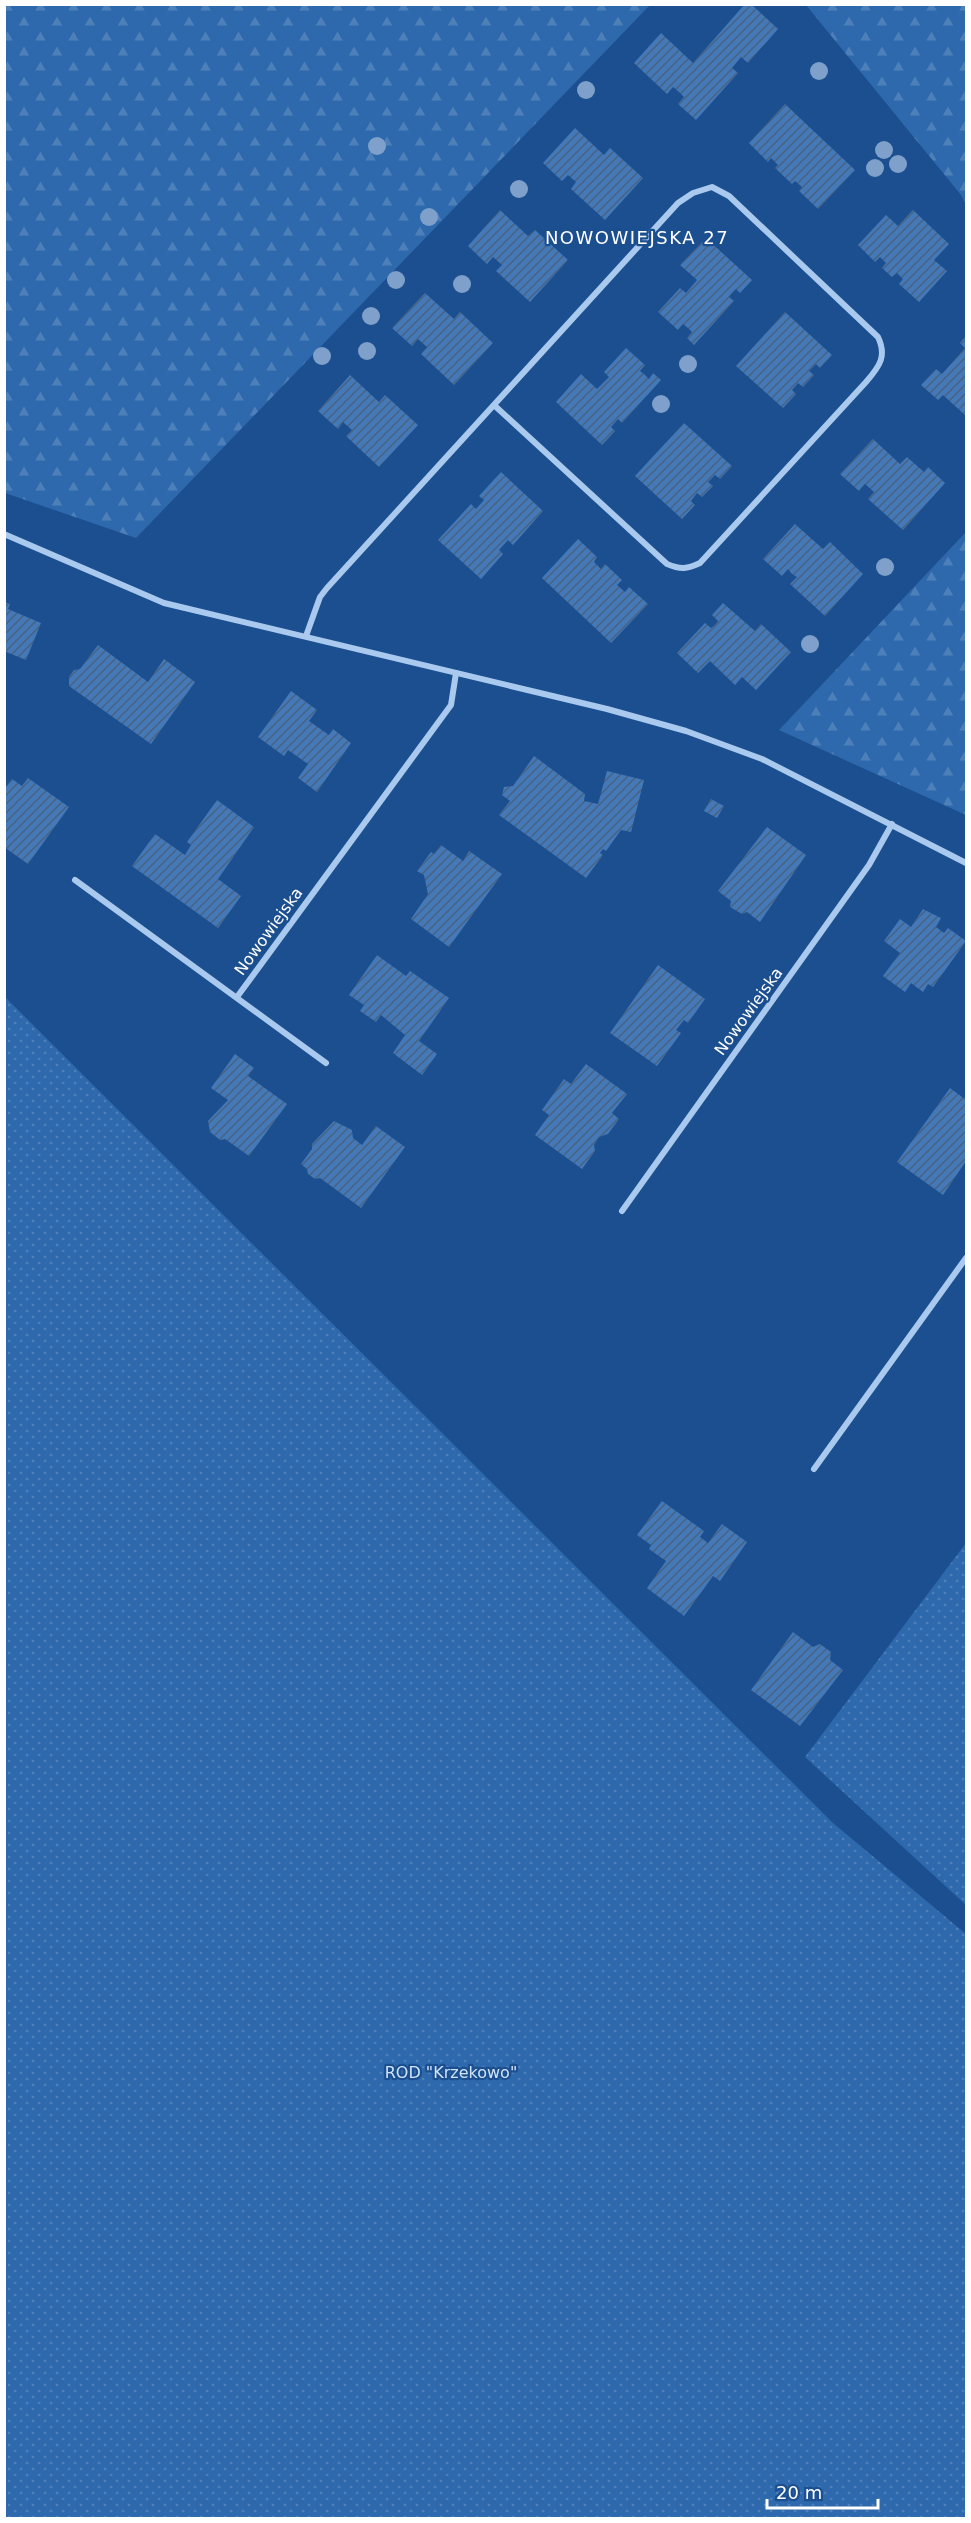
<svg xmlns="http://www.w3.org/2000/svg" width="971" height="2523" viewBox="0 0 971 2523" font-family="'DejaVu Sans',sans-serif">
  <defs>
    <pattern id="grass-dots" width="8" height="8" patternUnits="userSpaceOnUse" patternTransform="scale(1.5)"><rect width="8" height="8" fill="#2e69ad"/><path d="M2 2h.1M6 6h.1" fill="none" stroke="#4d80b9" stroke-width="1.8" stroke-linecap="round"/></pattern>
    <pattern id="forest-firs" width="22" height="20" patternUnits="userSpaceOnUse" patternTransform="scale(1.5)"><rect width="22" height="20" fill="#2e69ad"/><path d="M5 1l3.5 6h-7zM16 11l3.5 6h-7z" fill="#4d80b9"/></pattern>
    <pattern id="building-hatch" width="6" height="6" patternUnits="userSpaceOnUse" patternTransform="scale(1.5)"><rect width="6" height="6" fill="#4478b7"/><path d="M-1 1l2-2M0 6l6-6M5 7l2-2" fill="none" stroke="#486282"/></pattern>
  </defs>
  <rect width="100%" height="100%" fill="#1b4f8f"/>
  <g fill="url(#grass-dots)">
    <path d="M 5,997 L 833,1823 L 966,1934 L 966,2518 L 5,2518 Z"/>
    <path d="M 966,1543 L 966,1905 L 805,1757 Z"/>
  </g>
  <g fill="url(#forest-firs)">
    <path d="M 5,4 L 650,4 L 650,5 L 136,538 L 5,493 Z"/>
    <path d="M 806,5 L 966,5 L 966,205 L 961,195 Z"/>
    <path d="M 966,532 L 966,815 L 779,730 Z"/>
  </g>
  <g fill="url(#building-hatch)">
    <path d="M 745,4 L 751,4 L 778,29 L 748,63 L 741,57 L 732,68 L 738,73 L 696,120 L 678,104 L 684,97 L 679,92 L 673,87 L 667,94 L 634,63 L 661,33 L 693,63 Z"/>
    <path d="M 785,104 L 855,170 L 818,209 L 799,191 L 802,187 L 795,181 L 792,184 L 775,168 L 778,165 L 771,158 L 768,162 L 749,143 Z"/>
    <path d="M 575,128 L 604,155 L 610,148 L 643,178 L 605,220 L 571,189 L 576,182 L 568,175 L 562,181 L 543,163 Z"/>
    <path d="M 500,210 L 528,236 L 535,230 L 568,260 L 530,302 L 496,271 L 502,265 L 493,257 L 487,264 L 468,246 Z"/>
    <path d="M 913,210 L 949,244 L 934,260 L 947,271 L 919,302 L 899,284 L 903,279 L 897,273 L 892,277 L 882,268 L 886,263 L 880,257 L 875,262 L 858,245 L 886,215 L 898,226 Z"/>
    <path d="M 706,238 L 752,280 L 740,293 L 736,289 L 732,293 L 729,297 L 734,301 L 694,345 L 687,338 L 692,332 L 688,328 L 683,324 L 678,330 L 658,312 L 680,288 L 686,293 L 697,280 L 680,265 Z"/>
    <path d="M 425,293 L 454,319 L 460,312 L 493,343 L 454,385 L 421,354 L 427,347 L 418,339 L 412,346 L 392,328 Z"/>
    <path d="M 785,312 L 832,355 L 820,368 L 816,364 L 809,371 L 814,375 L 803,387 L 798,383 L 792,390 L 796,394 L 783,408 L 736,366 Z"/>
    <path d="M 966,336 L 966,416 L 943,395 L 938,400 L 921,385 L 936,369 L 942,374 L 965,348 L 960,343 Z"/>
    <path d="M 626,348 L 645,365 L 640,371 L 644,374 L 649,379 L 653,373 L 661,380 L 622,423 L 618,419 L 611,427 L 615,431 L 602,445 L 556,402 L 581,374 L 597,389 L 609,377 L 604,372 Z"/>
    <path d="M 350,375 L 379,402 L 385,395 L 418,425 L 379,467 L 346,436 L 352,430 L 343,422 L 338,429 L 318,411 Z"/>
    <path d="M 684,423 L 732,466 L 720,479 L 715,475 L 708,482 L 713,486 L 702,497 L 697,493 L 691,501 L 695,505 L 682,519 L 635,476 Z"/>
    <path d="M 873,439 L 900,464 L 907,457 L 924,472 L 928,467 L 945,483 L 903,530 L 868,499 L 874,492 L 865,484 L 859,491 L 840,474 Z"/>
    <path d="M 501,472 L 543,511 L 513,545 L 508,540 L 499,550 L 503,554 L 481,579 L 438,540 L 471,504 L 476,509 L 484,500 L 479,496 Z"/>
    <path d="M 795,524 L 823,549 L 830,542 L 863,574 L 825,616 L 790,584 L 797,577 L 792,574 L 788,569 L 782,576 L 763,559 Z"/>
    <path d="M 578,539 L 597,557 L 594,562 L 601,569 L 605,564 L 622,580 L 617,585 L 625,592 L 629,587 L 648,604 L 611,643 L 542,578 Z"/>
    <path d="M 4,602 L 10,604 L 8,609 L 41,623 L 26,660 L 4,651 Z"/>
    <path d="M 723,603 L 755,631 L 761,624 L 791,652 L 756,690 L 742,677 L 735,685 L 710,661 L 698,673 L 677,653 L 705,623 L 711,628 L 715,625 L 718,621 L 712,615 Z"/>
    <path d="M 98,645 L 148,682 L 164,659 L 195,682 L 151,744 L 69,686 L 69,677 L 74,670 L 80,669 Z"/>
    <path d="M 291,691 L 317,710 L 309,721 L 329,735 L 333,729 L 351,743 L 317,792 L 298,778 L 308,764 L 288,750 L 284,756 L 258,737 Z"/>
    <path d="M 534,756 L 585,794 L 584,801 L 598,804 L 607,771 L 644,780 L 631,832 L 621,830 L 606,851 L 603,849 L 600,853 L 603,855 L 586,878 L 499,815 L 510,801 L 502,795 L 504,787 L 513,786 Z"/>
    <path d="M 28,778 L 69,807 L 28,864 L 4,847 L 4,789 L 12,779 L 22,786 Z"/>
    <path d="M 711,799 L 724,806 L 717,818 L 704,811 Z"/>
    <path d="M 217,800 L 254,827 L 218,879 L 241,896 L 218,928 L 132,866 L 155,834 L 185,855 L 191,845 L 187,842 Z"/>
    <path d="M 767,827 L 806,855 L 760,922 L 747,912 L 742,914 L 730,907 L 731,901 L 718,891 Z"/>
    <path d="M 441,845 L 463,861 L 469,851 L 502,874 L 449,947 L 411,919 L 428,894 L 424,875 L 417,871 L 431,852 L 434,854 Z"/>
    <path d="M 923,909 L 941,918 L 936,927 L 944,933 L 948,928 L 966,941 L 933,987 L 928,984 L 923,992 L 911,983 L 905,992 L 883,976 L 900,953 L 884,941 L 900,919 L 911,927 Z"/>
    <path d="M 377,955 L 406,976 L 410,971 L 449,998 L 419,1041 L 437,1054 L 422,1075 L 393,1053 L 405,1035 L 381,1015 L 376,1022 L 360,1011 L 364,1005 L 349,995 Z"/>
    <path d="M 658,965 L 705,999 L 688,1023 L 684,1020 L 676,1030 L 681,1033 L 657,1066 L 610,1033 Z"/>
    <path d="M 235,1054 L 254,1068 L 248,1076 L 287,1104 L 249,1156 L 225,1139 L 220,1140 L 210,1132 L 208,1121 L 228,1100 L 211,1088 Z"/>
    <path d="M 586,1064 L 627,1094 L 612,1113 L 619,1119 L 608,1134 L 599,1137 L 594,1145 L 595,1151 L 582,1169 L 535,1135 L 549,1115 L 542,1110 L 564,1079 L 571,1084 Z"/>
    <path d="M 950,1088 L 966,1100 L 966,1161 L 943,1195 L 897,1162 Z"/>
    <path d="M 334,1121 L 352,1130 L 353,1138 L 362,1145 L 376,1126 L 405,1147 L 361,1208 L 320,1178 L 315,1179 L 308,1174 L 307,1169 L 301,1164 L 312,1149 L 312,1144 Z"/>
    <path d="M 662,1501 L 704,1531 L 700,1537 L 708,1543 L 722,1524 L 747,1542 L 720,1581 L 713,1576 L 684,1616 L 647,1588 L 666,1561 L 649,1549 L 651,1545 L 637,1535 Z"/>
    <path d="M 793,1632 L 813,1647 L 820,1644 L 831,1652 L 830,1660 L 843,1670 L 800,1726 L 751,1690 Z"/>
  </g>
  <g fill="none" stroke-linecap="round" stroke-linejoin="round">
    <g stroke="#a9c9ee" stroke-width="6">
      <path d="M 4,534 L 164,603 L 607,709 L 686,731 L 762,759 L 966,863"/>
      <path d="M 306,636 L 320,597 L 327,588 L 678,203 L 693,193 L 712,187 L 729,196 L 878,337 C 887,356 880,366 866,382 L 700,563 C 687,569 681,570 667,564 L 495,406"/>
      <path d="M 75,880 L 326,1063"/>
      <path d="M 237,997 L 451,705 L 456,673"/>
      <path d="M 622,1211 L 869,865 L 892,824"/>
      <path d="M 814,1469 L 966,1258"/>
    </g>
  </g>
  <g fill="#7ea0ca">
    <circle cx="819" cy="71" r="9"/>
    <circle cx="586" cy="90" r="9"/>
    <circle cx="377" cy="146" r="9"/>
    <circle cx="884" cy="150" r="9"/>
    <circle cx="898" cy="164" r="9"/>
    <circle cx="875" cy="168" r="9"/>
    <circle cx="519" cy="189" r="9"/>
    <circle cx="429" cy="217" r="9"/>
    <circle cx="396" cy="280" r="9"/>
    <circle cx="462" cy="284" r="9"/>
    <circle cx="371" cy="316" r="9"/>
    <circle cx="367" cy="351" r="9"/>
    <circle cx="322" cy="356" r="9"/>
    <circle cx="688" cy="364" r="9"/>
    <circle cx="661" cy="404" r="9"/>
    <circle cx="885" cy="567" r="9"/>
    <circle cx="810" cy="644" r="9"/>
  </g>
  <g text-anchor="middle" stroke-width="4.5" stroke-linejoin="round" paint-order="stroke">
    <g font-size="16" fill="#fff" stroke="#1b4f8f">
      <text transform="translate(268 931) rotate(-54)" y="6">Nowowiejska</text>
      <text transform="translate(748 1011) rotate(-54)" y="6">Nowowiejska</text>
    </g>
    <g font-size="16" fill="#cfe3fa" stroke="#1b4f8f">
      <text x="451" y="2078">ROD "Krzekowo"</text>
    </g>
    <g font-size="18" letter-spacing="1.5" fill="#fff" stroke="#1b4f8f">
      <text x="637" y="244">NOWOWIEJSKA 27</text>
    </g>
  </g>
  <rect width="971" height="2523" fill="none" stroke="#ffffff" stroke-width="12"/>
  <path d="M767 2499v9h111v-9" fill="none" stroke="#ffffff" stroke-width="3"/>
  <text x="776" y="2499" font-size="18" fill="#ffffff" stroke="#1b4f8f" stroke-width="4.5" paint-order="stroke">20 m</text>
</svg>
